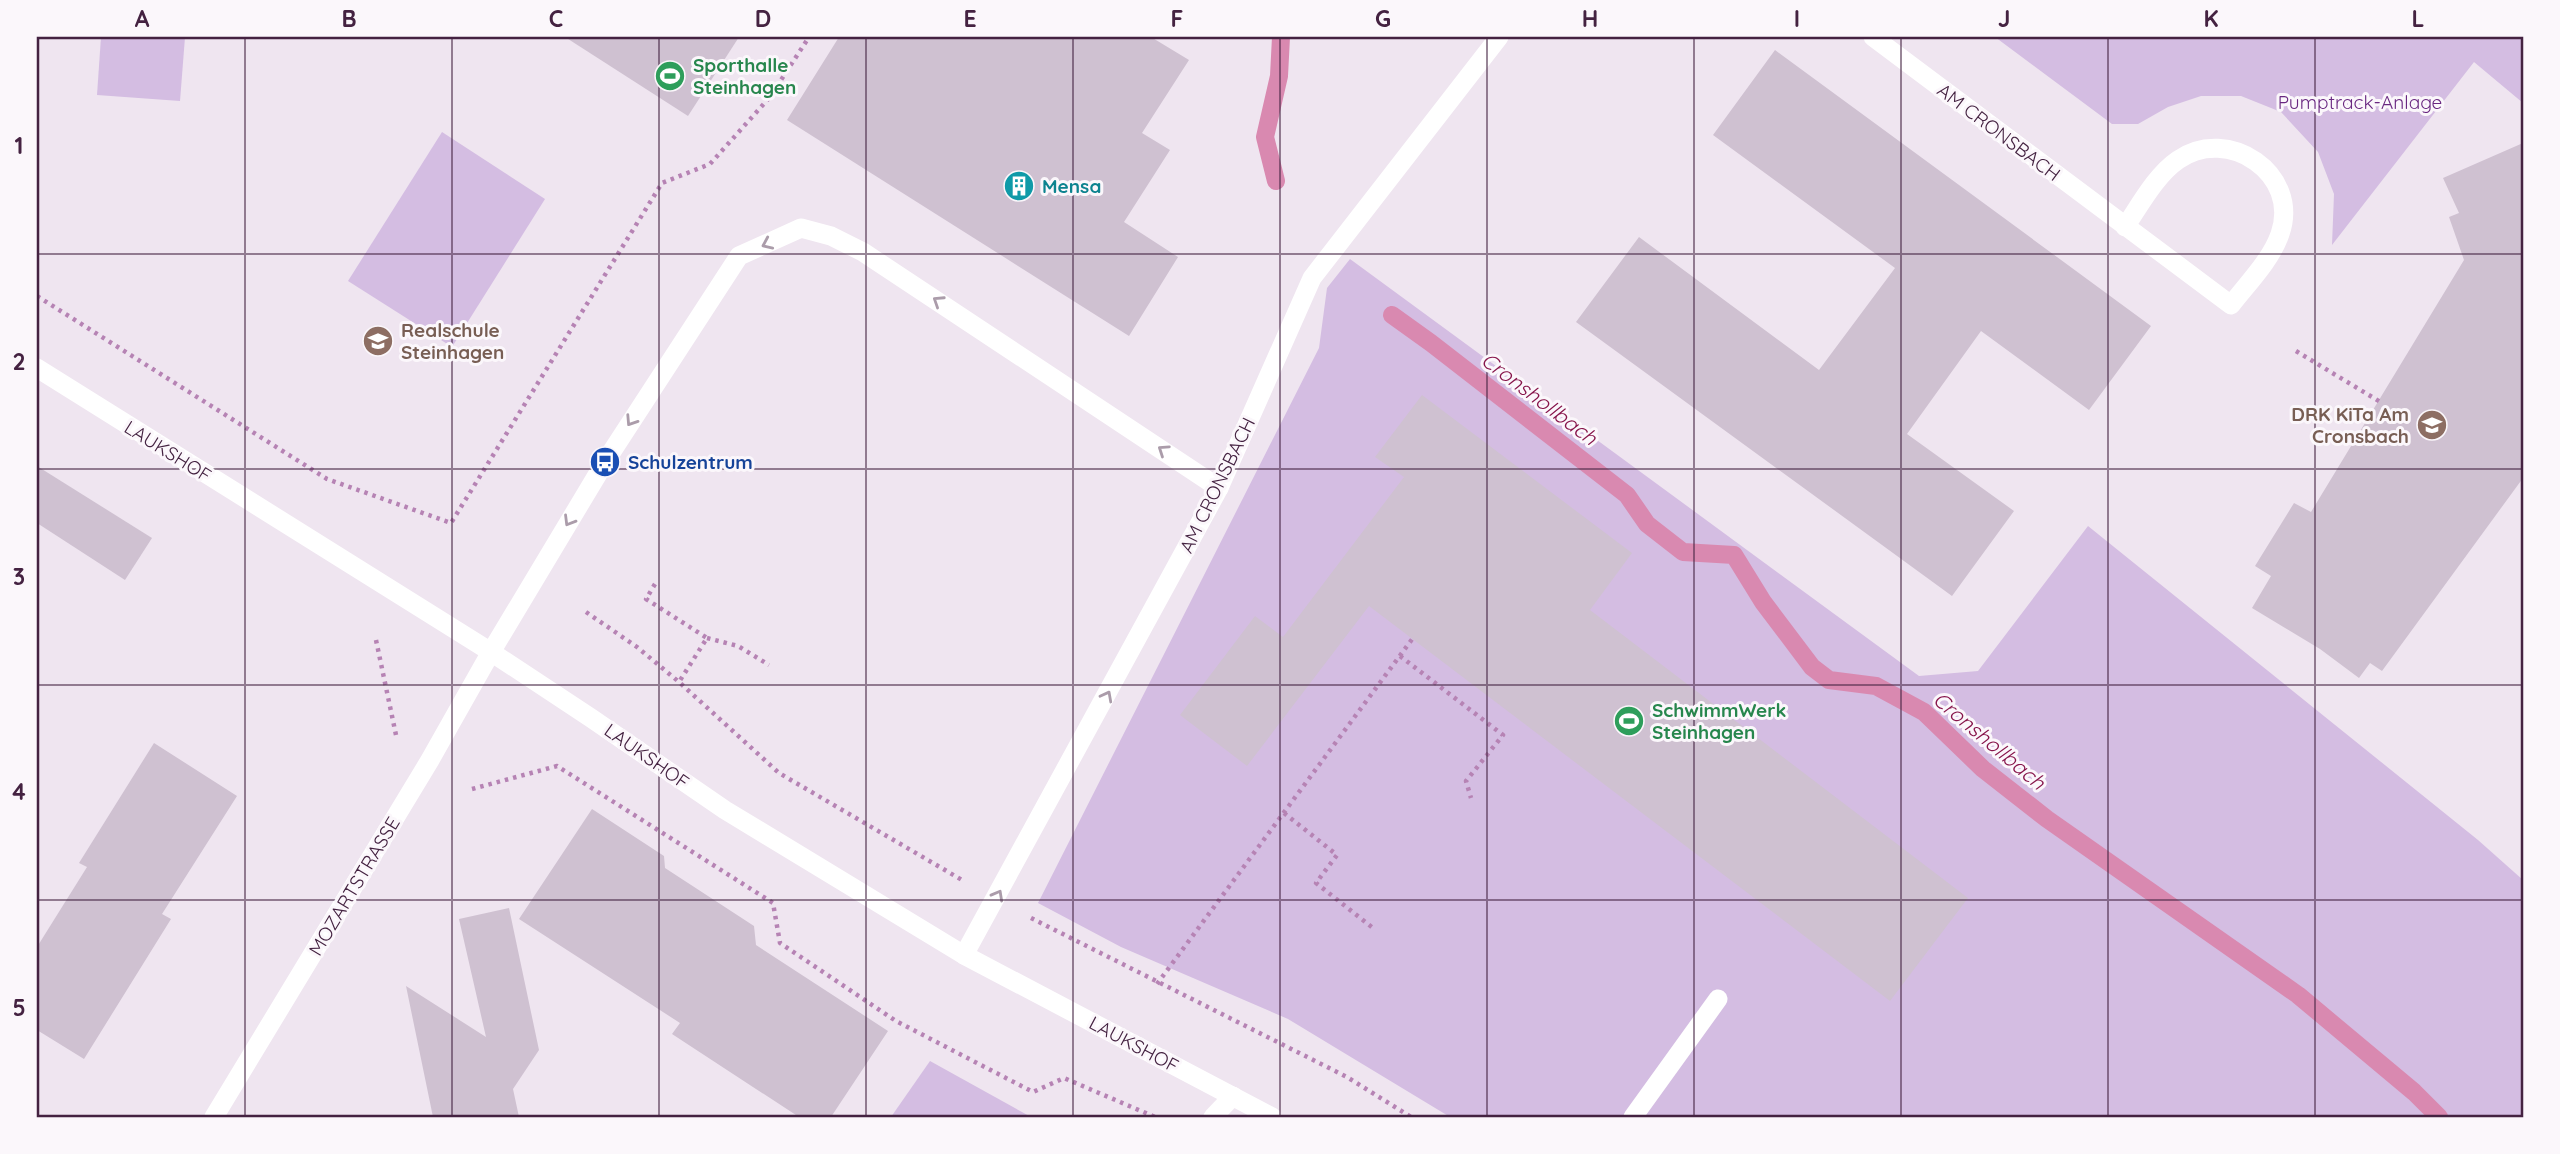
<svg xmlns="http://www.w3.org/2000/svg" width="2560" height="1154" viewBox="0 0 2560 1154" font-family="Quicksand,sans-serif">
  <rect width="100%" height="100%" fill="#efe5f0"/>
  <g fill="#d4bde2">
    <path d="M 101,37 L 185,37 L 180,101 L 97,95 Z"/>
    <path d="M 1995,37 L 2523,37 L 2523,103 L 2474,62 L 2332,245 L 2334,194 L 2318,152 L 2281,112 L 2241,96 L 2201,96 L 2168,107 L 2138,124 L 2112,124 Z"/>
    <path d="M 442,132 L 545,199 L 452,347 L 348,281 Z"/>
    <path d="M 1350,259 L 1919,676 L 1978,671 L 2088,526 L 2478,840 L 2523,880 L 2523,1117 L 1450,1117 L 1288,1019 L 1121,947 L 1038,903 L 1319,348 L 1327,288 Z"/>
    <path d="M 930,1061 L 1031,1117 L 891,1117 Z"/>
  </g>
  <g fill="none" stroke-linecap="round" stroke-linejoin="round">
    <g stroke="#d989b0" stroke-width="18">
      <path d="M 1276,181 L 1265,137 L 1279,76 L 1281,37"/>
      <path d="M 1392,315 L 1431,343 L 1627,495 L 1647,524 L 1683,552 L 1734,555 L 1763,602 L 1812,667 L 1829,680 L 1876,686 L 1924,712 L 1983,769 L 2047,819 L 2298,995 L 2414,1092 L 2439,1117"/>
    </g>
  </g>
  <g fill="#cfc1d1">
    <path d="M 565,37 L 739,37 L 688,116 Z"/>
    <path d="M 839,37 L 1151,37 L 1189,60 L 1142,133 L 1170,150 L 1124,222 L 1178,257 L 1129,336 L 787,120 Z"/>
    <path d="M 1775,50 L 2151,326 L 2089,410 L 1981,331 L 1907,434 L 2014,511 L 1952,596 L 1576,322 L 1639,237 L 1819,370 L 1895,268 L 1713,135 Z"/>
    <path d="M 2523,143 L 2523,478 L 2382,671 L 2370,663 L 2359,678 L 2320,649 L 2252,608 L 2271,576 L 2255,566 L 2294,503 L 2311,512 L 2464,260 L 2449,217 L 2459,213 L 2443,178 Z"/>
    <path d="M 1422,395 L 1632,553 L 1590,610 L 1968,898 L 1890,1001 L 1369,606 L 1247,766 L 1180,715 L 1255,616 L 1283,637 L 1404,477 L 1375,457 Z"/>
    <path d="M 37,466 L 152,538 L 125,580 L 37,523 Z"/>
    <path d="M 154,743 L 237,796 L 162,914 L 171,919 L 84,1059 L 37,1030 L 37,947 L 87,867 L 79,863 Z"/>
    <path d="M 592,809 L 664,856 L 665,868 L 754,926 L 756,945 L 888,1031 L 831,1117 L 799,1117 L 672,1034 L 680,1023 L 519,919 Z"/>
    <path d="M 509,908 L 539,1050 L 513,1089 L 519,1117 L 433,1117 L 406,986 L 486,1037 L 459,919 Z"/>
  </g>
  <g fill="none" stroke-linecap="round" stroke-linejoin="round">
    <g stroke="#b683b4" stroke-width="4.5" stroke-dasharray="3.5 5" stroke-linecap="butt">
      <path d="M 37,296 L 327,479 L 451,523 L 662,183 L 710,164 L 770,97 L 809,37"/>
      <path d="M 2296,351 L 2382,403"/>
      <path d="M 655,584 L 646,599 L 707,638 L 679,682"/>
      <path d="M 586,612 L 637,647 L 679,682 L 779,773 L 962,880"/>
      <path d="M 707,638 L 738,646 L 769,665"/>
      <path d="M 376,640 L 396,735"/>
      <path d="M 1400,656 L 1503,735 L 1466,781 L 1471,798"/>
      <path d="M 472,789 L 557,766 L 773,903 L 780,943 L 896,1021 L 1033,1092 L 1064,1078 L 1155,1117"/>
      <path d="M 1284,813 L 1337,855 L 1316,883 L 1373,928"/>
      <path d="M 1031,918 L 1347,1077 L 1411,1117"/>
      <path d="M 1157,984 L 1413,638"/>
    </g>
    <g stroke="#fff" stroke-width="19">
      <path d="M 1873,37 L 2231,305 C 2248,283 2271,260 2280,234 C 2301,174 2228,125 2178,160 C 2156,175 2140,205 2125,227"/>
      <path d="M 491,652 L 605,462 L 739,256 L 801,228 L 831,236 L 863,252 L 1219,488"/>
      <path d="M 1213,1117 L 1233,1096"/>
      <path d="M 1633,1117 L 1718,999"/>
    </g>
    <g stroke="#fff" stroke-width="19">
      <path d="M 37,368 L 491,652 L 591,718 L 725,810 L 964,955 L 1272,1117"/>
      <path d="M 964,955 L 1219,488 L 1312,278 L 1499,37"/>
      <path d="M 214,1117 L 430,760 L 491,652"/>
    </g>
  </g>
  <defs><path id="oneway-chevron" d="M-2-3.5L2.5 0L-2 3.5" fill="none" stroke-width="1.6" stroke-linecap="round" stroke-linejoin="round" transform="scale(1.75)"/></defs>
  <g stroke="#ab9caa">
    <use href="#oneway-chevron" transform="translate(767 244) rotate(156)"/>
    <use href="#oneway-chevron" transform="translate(938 301) rotate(-147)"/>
    <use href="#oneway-chevron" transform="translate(631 421) rotate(123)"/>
    <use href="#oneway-chevron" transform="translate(1163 450) rotate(-146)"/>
    <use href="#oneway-chevron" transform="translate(569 521) rotate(121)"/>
    <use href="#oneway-chevron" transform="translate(1107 696) rotate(-62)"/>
    <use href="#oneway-chevron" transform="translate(998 895) rotate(-61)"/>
  </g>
  <path fill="none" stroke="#442241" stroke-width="2" stroke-opacity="0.55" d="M 245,37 L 245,1117M 452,37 L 452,1117M 659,37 L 659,1117M 866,37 L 866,1117M 1073,37 L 1073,1117M 1280,37 L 1280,1117M 1487,37 L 1487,1117M 1694,37 L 1694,1117M 1901,37 L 1901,1117M 2108,37 L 2108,1117M 2315,37 L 2315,1117M 37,254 L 2523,254M 37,469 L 2523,469M 37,685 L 2523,685M 37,900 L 2523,900"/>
  <defs>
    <g id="stadium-disc" transform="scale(1.575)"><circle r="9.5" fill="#2e9e5b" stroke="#fbf7fb"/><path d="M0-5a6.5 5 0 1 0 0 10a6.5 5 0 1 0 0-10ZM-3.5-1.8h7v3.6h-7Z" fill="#fff"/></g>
    <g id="building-disc" transform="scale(1.575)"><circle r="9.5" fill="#0f9aa8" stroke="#fbf7fb"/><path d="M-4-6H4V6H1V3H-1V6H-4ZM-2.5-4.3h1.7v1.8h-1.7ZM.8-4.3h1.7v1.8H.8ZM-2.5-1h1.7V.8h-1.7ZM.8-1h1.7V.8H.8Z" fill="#fff"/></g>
    <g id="school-disc" transform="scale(1.575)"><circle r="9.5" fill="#8d6e63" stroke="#fbf7fb"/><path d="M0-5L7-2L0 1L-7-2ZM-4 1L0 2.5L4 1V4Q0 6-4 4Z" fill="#fff"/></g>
    <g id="bus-disc" transform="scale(1.575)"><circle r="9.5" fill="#1a4fb4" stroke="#fbf7fb"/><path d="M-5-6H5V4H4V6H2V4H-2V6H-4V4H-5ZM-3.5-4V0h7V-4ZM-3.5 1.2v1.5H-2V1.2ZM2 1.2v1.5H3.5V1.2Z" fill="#fff"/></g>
  </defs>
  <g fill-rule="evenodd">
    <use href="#stadium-disc" x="670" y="76"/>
    <use href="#building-disc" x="1019" y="186"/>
    <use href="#school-disc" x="378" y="341"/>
    <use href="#school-disc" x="2432" y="425"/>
    <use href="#bus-disc" x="605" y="462"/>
    <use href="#stadium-disc" x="1629" y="721"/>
  </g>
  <g text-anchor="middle" stroke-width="6" stroke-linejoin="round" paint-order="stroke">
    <g font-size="19" font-weight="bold" fill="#27864d" stroke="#fbf7fb" text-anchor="start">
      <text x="693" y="72">Sporthalle<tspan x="693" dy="22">Steinhagen</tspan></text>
      <text x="1652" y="717">SchwimmWerk<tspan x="1652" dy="22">Steinhagen</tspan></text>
    </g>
    <g font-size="19" fill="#692780" stroke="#fbf7fb">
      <text x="2360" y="109">Pumptrack-Anlage</text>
    </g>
    <g font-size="19" fill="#442241" stroke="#fbf7fb">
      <text transform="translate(1999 132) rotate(37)" y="7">AM CRONSBACH</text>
      <text transform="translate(168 451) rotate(32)" y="7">LAUKSHOF</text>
      <text transform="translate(1217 485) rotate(-64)" y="7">AM CRONSBACH</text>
      <text transform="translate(647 756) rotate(35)" y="7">LAUKSHOF</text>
      <text transform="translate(354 886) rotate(-59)" y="7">MOZARTSTRASSE</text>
      <text transform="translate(1134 1044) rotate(28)" y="7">LAUKSHOF</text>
    </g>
    <g font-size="19" font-weight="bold" fill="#0d838f" stroke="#fbf7fb" text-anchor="start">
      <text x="1042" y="193">Mensa</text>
    </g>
    <g font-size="19" font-weight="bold" fill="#785e54" stroke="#fbf7fb" text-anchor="start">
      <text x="401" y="337">Realschule<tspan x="401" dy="22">Steinhagen</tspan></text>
      <text x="2409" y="421" text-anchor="end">DRK KiTa Am<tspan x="2409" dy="22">Cronsbach</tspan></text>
    </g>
    <g font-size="19" font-weight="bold" fill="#164399" stroke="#fbf7fb" text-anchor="start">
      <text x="628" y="469">Schulzentrum</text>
    </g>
    <g font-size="21" font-style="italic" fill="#87154b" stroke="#fbf7fb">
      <text transform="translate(1539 399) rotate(37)" y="7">Cronshollbach</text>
      <text transform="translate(1989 741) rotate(40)" y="7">Cronshollbach</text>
    </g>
  </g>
  <rect width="2560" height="1154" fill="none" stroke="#fbf7fb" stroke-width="77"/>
  <rect x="38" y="38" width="2484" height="1078" fill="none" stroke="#442241" stroke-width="2.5"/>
  <g font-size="23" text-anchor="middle" font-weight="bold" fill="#442241">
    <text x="142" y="27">A</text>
    <text x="349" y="27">B</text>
    <text x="556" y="27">C</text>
    <text x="763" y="27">D</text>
    <text x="970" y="27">E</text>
    <text x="1177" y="27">F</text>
    <text x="1383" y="27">G</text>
    <text x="1590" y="27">H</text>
    <text x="1797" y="27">I</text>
    <text x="2004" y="27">J</text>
    <text x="2211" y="27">K</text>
    <text x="2418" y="27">L</text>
    <text x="19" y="154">1</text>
    <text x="19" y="370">2</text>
    <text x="19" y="585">3</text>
    <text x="19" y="800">4</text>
    <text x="19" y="1016">5</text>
  </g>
</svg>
